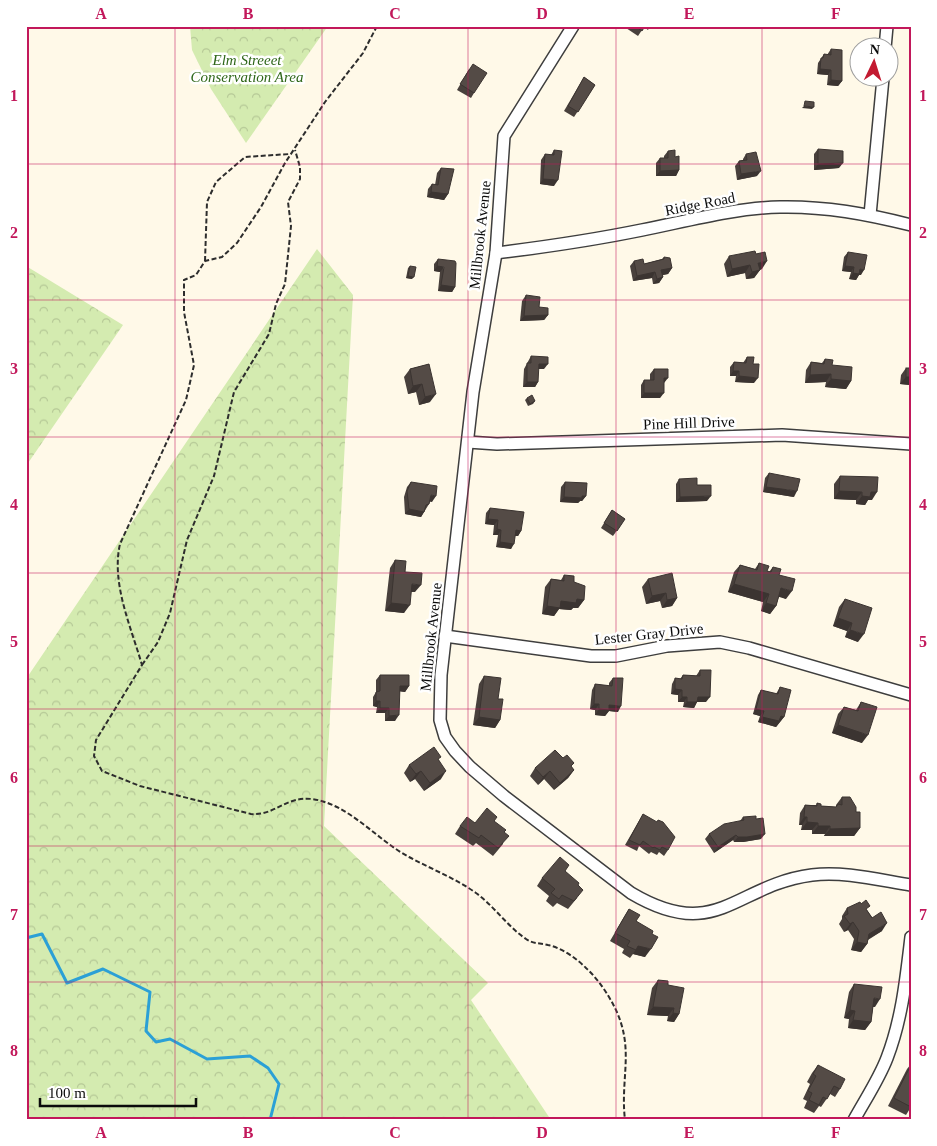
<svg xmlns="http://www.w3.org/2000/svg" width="937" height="1146" viewBox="0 0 937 1146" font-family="'Times New Roman',serif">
  <defs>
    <pattern id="park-crowns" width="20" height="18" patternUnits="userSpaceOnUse" patternTransform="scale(1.25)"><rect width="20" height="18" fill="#d4ebb0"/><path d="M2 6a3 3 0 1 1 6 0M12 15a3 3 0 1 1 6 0" fill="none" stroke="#b5c896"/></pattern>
  </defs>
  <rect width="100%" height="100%" fill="#fff9e8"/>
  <g fill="url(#park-crowns)">
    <path d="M 190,26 L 328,26 L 246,143 L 211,89 L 192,50 Z"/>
    <path d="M 317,249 L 353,295 L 324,826 L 488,983 L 471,1000 L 551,1120 L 26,1120 L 26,679 Z"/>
    <path d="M 26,266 L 123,325 L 26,466 Z"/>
  </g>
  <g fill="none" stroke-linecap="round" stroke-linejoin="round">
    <path stroke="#2ba0d6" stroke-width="3" d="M 26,938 L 42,934 L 67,983 L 103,969 L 150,992 L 146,1031 L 156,1042 L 170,1039 L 207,1059 L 250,1056 L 268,1068 L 279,1084 L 270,1120"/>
    <g stroke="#3e3e3e" stroke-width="14">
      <g id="minor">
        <path d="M 573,26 L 504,136 L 496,253 L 473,392 L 441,675 L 440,720 L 445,737 L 455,751 L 470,767 L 504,796 L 631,893 C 717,944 735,885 812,875 C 844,871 879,880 911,885"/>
        <path d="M 885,48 L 887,26"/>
        <path d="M 870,215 L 883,78"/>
        <path d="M 496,253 C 545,247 593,240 642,230 C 687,221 734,208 780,207 C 825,206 867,214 911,225"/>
        <path d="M 468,442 L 497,444 L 782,435 L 911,444"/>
        <path d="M 445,636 L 591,656 L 616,656 L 667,646 L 720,642 L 749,648 L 911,695"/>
        <path d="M 854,1120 C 865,1100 879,1079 887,1058 C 902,1019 906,979 911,937"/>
      </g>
    </g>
    <g stroke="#2d2d2d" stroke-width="2" stroke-dasharray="5 2.5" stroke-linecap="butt">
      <path d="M 377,26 L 363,53 L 325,102 L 285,163 L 261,207 L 237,243 L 222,257 L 205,261 L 196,275 L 184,280 L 184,312 L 194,365 L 186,400 L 120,544 C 111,583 131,627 142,665 L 96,740 L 94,756 L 102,771 L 140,786 L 251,814 C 275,816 285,796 312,799 C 349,804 377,840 409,857 C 431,869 455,878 476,893 C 494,906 507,926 526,939 C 533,944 540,943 548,945 C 562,948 576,958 586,968 C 598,979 608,994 615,1008 C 635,1049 620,1078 625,1120"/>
      <path d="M 205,261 L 207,202 L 216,182 L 245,157 L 290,154"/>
      <path d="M 142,665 L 158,642 L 170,613 L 187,540 L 214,476 L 234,392 L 269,334 L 276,304 L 285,284 L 291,226 L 288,202 L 300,179 L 300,167 L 295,150"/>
    </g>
    <use href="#minor" stroke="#fff" stroke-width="11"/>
  </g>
  <g fill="#48403c">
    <path d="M 628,26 L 650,26 L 648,30 L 644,27 L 638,36 L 626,28 Z"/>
    <path d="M 831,49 L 842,81 L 838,86 L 827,85 L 828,75 L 817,74 L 818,63 L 824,54 L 827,55 Z"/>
    <path d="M 469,69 L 474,93 L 471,98 L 457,90 Z"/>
    <path d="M 584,77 L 595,85 L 574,117 L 564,111 Z"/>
    <path d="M 818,149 L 839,168 L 814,170 L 814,154 Z"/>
    <path d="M 554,150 L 554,186 L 540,184 L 541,160 L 545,154 L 551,155 Z"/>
    <path d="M 668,151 L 675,157 L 679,170 L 676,176 L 656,176 L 656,163 L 660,158 L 664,158 L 664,156 Z"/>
    <path d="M 746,154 L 757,176 L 737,180 L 735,166 L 739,161 L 743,160 L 743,159 Z"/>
    <path d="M 441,168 L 448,194 L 444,200 L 427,197 L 428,189 L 432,184 L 435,185 L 437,173 Z"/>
    <path d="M 848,252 L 861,275 L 859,275 L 856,280 L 849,279 L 851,272 L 842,271 L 844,257 Z"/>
    <path d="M 729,256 L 762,269 L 760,270 L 754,278 L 746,279 L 745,273 L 727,277 L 724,264 Z"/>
    <path d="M 664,257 L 672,268 L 668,274 L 662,275 L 663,277 L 659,283 L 653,284 L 652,278 L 633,281 L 630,266 L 634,261 L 644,264 L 662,259 Z"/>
    <path d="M 438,259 L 455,287 L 452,292 L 438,291 L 440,272 L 434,271 L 434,264 Z"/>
    <path d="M 410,266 L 412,279 L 406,278 L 408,268 Z"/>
    <path d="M 526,295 L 548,315 L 544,320 L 520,321 L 522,301 Z"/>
    <path d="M 531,356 L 544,369 L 538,369 L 538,382 L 535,387 L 523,387 L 524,369 Z"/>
    <path d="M 747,357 L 753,364 L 754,383 L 735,382 L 736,376 L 730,376 L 730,367 L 734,362 L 743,363 Z"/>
    <path d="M 825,359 L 851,381 L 846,389 L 825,387 L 826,382 L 805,383 L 806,370 L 811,362 L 822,363 Z"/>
    <path d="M 429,364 L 430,402 L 419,405 L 416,392 L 408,394 L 404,377 L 410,369 Z"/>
    <path d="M 906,368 L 911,368 L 911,390 L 909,390 L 910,385 L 900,384 L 901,375 Z"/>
    <path d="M 654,369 L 664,383 L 660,398 L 641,398 L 641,385 L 644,380 L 650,380 L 650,374 Z"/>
    <path d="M 527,398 L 535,401 L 533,404 L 528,406 L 525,400 Z"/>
    <path d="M 769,473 L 794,497 L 763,492 L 765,478 Z"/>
    <path d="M 840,476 L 872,500 L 868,500 L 865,505 L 856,504 L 856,500 L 834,499 L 834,484 Z"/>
    <path d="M 679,479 L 697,485 L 707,501 L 676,502 L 676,484 Z"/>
    <path d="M 411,482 L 432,502 L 430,501 L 429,504 L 421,517 L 405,514 L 404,497 L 407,487 Z"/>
    <path d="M 565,482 L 586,496 L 582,501 L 580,501 L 578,503 L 560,502 L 561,487 Z"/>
    <path d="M 490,508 L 521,531 L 518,536 L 515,536 L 511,549 L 496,547 L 498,535 L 493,535 L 494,525 L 485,524 L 486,513 Z"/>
    <path d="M 612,510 L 625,519 L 613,536 L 601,528 Z"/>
    <path d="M 395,560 L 405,572 L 415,592 L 411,592 L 404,613 L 385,611 L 390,568 Z"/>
    <path d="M 759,563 L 767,571 L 769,572 L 773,567 L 779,575 L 786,599 L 779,596 L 776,606 L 770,614 L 761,611 L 763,602 L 728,592 L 734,572 L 740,565 L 755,569 Z"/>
    <path d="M 564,575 L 574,582 L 584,600 L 578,608 L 573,608 L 571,610 L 559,609 L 554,616 L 542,614 L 545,587 L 551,579 L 561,580 Z"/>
    <path d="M 648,579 L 677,598 L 672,606 L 662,608 L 660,601 L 646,604 L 642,587 Z"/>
    <path d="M 845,599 L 858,642 L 845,637 L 847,631 L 833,626 L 839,607 Z"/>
    <path d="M 700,670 L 706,702 L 697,702 L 694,708 L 683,707 L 684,702 L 678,702 L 678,695 L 671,694 L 672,684 L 675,678 L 680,679 L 683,675 L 696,676 Z"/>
    <path d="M 380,675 L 409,686 L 405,692 L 400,691 L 395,721 L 385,721 L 385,713 L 376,713 L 377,707 L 373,706 L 373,697 L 376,692 L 376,680 Z"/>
    <path d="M 484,676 L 498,699 L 500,720 L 495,728 L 473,725 L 479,684 Z"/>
    <path d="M 613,678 L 618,712 L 609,711 L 605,716 L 595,715 L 595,710 L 590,709 L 592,690 L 595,684 L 609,686 L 609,683 Z"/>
    <path d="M 780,687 L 784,717 L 776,727 L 758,722 L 760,716 L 753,714 L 758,695 L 761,690 L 776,694 Z"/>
    <path d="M 861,702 L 862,743 L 832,733 L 838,714 L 844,707 L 856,710 Z"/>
    <path d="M 439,760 L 441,779 L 424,791 L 415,779 L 410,782 L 404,773 L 409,765 Z"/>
    <path d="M 571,767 L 574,770 L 568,778 L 554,790 L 544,779 L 538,785 L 530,776 L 535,768 Z"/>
    <path d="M 842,797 L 856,812 L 860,828 L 854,836 L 824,836 L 825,834 L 812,834 L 812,830 L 801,830 L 802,825 L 799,825 L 800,813 L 805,805 L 816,805 L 817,803 L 821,806 L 836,807 L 836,805 Z"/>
    <path d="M 643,814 L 668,850 L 664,856 L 659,852 L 657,855 L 651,852 L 649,854 L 639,846 L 637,851 L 625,845 Z"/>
    <path d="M 743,817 L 761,839 L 743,842 L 734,842 L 733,840 L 714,853 L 705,839 L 709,834 L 740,821 Z"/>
    <path d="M 494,821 L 504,833 L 503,844 L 493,856 L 476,843 L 473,846 L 455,834 L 460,826 Z"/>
    <path d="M 565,871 L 578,886 L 577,898 L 568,909 L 557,903 L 553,907 L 546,901 L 549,896 L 537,886 L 542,878 Z"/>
    <path d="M 847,908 L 867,910 L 882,931 L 868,940 L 867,944 L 861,952 L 851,950 L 854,939 L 848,930 L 844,932 L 839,924 L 842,919 L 842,916 Z"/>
    <path d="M 629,909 L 636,921 L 652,934 L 645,957 L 633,954 L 630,958 L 622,953 L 624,949 L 610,941 L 624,917 Z"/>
    <path d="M 658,980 L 668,985 L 679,1014 L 674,1022 L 667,1021 L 668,1016 L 647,1015 L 652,988 Z"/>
    <path d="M 854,984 L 875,1007 L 873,1007 L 871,1022 L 865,1030 L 848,1028 L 849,1019 L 844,1018 L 849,992 Z"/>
    <path d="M 911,1064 L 911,1107 L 906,1115 L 888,1106 L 907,1069 Z"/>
    <path d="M 818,1065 L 840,1089 L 835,1097 L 830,1094 L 821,1107 L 819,1106 L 814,1113 L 804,1108 L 807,1101 L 803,1099 L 810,1084 L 807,1082 L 812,1073 Z"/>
  </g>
  <g fill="#3b3431">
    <path d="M 820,69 L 831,70 L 828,75 L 817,74 Z"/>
    <path d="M 831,80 L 842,81 L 838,86 L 827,85 Z"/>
    <path d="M 804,106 L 814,107 L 812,109 L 802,108 Z"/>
    <path d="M 843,163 L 839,168 L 814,170 L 818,164 Z"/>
    <path d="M 679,170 L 676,176 L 656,176 L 660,171 Z"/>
    <path d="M 761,171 L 757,176 L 737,180 L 741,174 Z"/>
    <path d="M 543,179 L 558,180 L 554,186 L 540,184 Z"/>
    <path d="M 431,192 L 448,194 L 444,200 L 427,197 Z"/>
    <path d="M 767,261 L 762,269 L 753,271 L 758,263 Z"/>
    <path d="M 750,265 L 745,273 L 727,277 L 732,269 Z"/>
    <path d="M 437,266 L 444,267 L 440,272 L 434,271 Z"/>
    <path d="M 845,266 L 854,267 L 851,272 L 842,271 Z"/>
    <path d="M 672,268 L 668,274 L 658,276 L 661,270 Z"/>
    <path d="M 860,269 L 864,270 L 861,275 L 859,275 L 856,280 L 849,279 L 853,273 Z"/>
    <path d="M 760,270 L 754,278 L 746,279 L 752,272 Z"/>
    <path d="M 655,272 L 652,278 L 633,281 L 637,276 Z"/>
    <path d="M 408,276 L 414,277 L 412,279 L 406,278 Z"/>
    <path d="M 663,277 L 659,283 L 653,284 L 657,279 Z"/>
    <path d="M 441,285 L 455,287 L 452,292 L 438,291 Z"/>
    <path d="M 548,315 L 544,320 L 520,321 L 524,316 Z"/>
    <path d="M 539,364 L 548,364 L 544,369 L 535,369 Z"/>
    <path d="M 733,371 L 739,371 L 736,376 L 730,376 Z"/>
    <path d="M 831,374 L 826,382 L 805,383 L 810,375 Z"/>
    <path d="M 739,376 L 758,378 L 754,383 L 735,382 Z"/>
    <path d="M 906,377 L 911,377 L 911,384 L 910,385 L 900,384 Z"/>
    <path d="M 664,378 L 668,378 L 664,383 Z"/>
    <path d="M 831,379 L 851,381 L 846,389 L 825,387 Z"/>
    <path d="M 527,382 L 538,382 L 535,387 L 523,387 Z"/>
    <path d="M 422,384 L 416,392 L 408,394 L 413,386 Z"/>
    <path d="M 644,393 L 664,393 L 660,398 L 641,398 Z"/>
    <path d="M 436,394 L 430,402 L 419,405 L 425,397 Z"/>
    <path d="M 766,487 L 797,491 L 794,497 L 763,492 Z"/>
    <path d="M 839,491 L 862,492 L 856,500 L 834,499 Z"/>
    <path d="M 871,492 L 877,492 L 872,500 L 868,500 L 865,505 L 856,504 L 862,496 Z"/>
    <path d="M 431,495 L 436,496 L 432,502 L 427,501 Z"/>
    <path d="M 582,496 L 586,496 L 582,501 L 580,501 L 578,503 L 560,502 L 564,497 Z"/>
    <path d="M 711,496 L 707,501 L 676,502 L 680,497 Z"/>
    <path d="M 409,509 L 424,512 L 421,517 L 405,514 Z"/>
    <path d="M 488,519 L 498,520 L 494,525 L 485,524 Z"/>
    <path d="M 497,529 L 501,530 L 498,535 L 493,535 Z"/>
    <path d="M 516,530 L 521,531 L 518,536 L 512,536 Z"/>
    <path d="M 500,542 L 514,544 L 511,549 L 496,547 Z"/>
    <path d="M 412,584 L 421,585 L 415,592 L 407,591 Z"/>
    <path d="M 734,584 L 769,594 L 763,602 L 728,592 Z"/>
    <path d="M 781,588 L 792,591 L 786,599 L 776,596 Z"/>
    <path d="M 666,593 L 660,601 L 646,604 L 652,596 Z"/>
    <path d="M 677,598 L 672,606 L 662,608 L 667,600 Z"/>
    <path d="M 577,599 L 584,600 L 578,608 L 573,608 L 571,610 L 559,609 L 554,616 L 542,614 L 547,606 L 561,601 Z"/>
    <path d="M 391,603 L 410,605 L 404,613 L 385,611 Z"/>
    <path d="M 766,603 L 776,606 L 770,614 L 761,611 Z"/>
    <path d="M 838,618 L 852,623 L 847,631 L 833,626 Z"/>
    <path d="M 850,630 L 864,634 L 858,642 L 845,637 Z"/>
    <path d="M 400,686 L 409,686 L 405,692 L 396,691 Z"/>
    <path d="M 675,689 L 682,690 L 678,695 L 671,694 Z"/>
    <path d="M 682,697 L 687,697 L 684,702 L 678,702 Z"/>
    <path d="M 698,697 L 710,697 L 706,702 L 694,702 Z"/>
    <path d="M 376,701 L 380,701 L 377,707 L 373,706 Z"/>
    <path d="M 687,702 L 697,702 L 694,708 L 683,707 Z"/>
    <path d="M 594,704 L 599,704 L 595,710 L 590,709 Z"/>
    <path d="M 609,705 L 621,706 L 618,712 L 609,711 L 605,716 L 595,715 L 599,709 Z"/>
    <path d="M 380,708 L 389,708 L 385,713 L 376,713 Z"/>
    <path d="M 756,709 L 764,711 L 760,716 L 753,714 Z"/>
    <path d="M 399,715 L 395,721 L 385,721 L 389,716 Z"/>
    <path d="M 781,716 L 784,717 L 776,727 L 758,722 L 762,717 Z"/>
    <path d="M 479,717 L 500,720 L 495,728 L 473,725 Z"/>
    <path d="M 838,725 L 868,735 L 862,743 L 832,733 Z"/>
    <path d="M 574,770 L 568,778 L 554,790 L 560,783 Z"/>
    <path d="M 421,771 L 415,779 L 410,782 L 416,774 Z"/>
    <path d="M 446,771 L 441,779 L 424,791 L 430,783 Z"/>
    <path d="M 550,771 L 544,779 L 538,785 L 543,777 Z"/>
    <path d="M 804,817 L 807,817 L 802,825 L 799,825 Z"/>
    <path d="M 807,822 L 818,823 L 812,830 L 801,830 Z"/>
    <path d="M 818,826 L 830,826 L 825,834 L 812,834 Z"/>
    <path d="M 860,828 L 854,836 L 824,836 L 830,829 Z"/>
    <path d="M 765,834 L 761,839 L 743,842 L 734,842 L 738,837 Z"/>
    <path d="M 736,835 L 733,840 L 714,853 L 718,847 Z"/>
    <path d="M 853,922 L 848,930 L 844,932 L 850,924 Z"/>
    <path d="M 887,923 L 882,931 L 863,942 L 869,934 Z"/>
    <path d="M 857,942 L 867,944 L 861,952 L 851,950 Z"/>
    <path d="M 638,946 L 651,949 L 645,957 L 633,954 Z"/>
    <path d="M 874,998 L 880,999 L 875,1007 L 868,1006 Z"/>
    <path d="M 653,1007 L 674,1008 L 668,1016 L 647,1015 Z"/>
    <path d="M 850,1010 L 855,1011 L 849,1019 L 844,1018 Z"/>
    <path d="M 673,1013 L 679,1014 L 674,1022 L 667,1021 Z"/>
    <path d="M 853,1020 L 871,1022 L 865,1030 L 848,1028 Z"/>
  </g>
  <g fill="#544b46" stroke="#3b3431">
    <path d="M 635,26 L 645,26 L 642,31 Z"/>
    <path d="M 831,49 L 842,50 L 842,81 L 831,80 L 831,70 L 820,69 L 821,58 L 823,58 L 824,54 L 831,55 Z"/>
    <path d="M 473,64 L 487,73 L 474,93 L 460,84 Z"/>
    <path d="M 584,77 L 595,85 L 578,112 L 568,106 Z"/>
    <path d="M 805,101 L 814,102 L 814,107 L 804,106 Z"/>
    <path d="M 818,149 L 843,151 L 843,163 L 818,164 Z"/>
    <path d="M 554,150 L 562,151 L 558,180 L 543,179 L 545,154 L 554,155 Z"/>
    <path d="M 675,150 L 675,157 L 679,156 L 679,170 L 660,171 L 660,158 L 668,158 L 668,151 Z"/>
    <path d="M 756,152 L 761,171 L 741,174 L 739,161 L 747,160 L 746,154 Z"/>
    <path d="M 441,168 L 454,169 L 448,194 L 431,192 L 432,184 L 438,185 Z"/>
    <path d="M 755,251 L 756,254 L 765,252 L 767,261 L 758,263 L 760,270 L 752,272 L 750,265 L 732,269 L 729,256 Z"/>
    <path d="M 848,252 L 867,255 L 864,270 L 860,269 L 859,274 L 853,273 L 854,267 L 845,266 Z"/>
    <path d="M 664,257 L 670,258 L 672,268 L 661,270 L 663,277 L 657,279 L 655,272 L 637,276 L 634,261 L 643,259 L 644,264 L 664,259 Z"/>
    <path d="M 438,259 L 455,261 L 456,263 L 455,287 L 441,285 L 444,267 L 437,266 Z"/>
    <path d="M 410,266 L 416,267 L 414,277 L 408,276 Z"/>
    <path d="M 526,295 L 540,297 L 539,307 L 548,308 L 548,315 L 524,316 Z"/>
    <path d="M 531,356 L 548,357 L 548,364 L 539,364 L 538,382 L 527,382 L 527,363 L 531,363 Z"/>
    <path d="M 747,357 L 754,357 L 753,364 L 759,364 L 758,378 L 739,376 L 739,371 L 733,371 L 734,362 L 746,363 Z"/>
    <path d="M 825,359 L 833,360 L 832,365 L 852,367 L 851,381 L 831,379 L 831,374 L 810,375 L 811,362 L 824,364 Z"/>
    <path d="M 429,364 L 436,394 L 425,397 L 422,384 L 413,386 L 410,369 Z"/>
    <rect x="906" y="368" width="5" height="9"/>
    <path d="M 654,369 L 668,369 L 668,378 L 664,378 L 664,393 L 644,393 L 644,380 L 654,380 Z"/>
    <path d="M 532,395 L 535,401 L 530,404 L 527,398 Z"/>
    <path d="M 769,473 L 800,479 L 797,491 L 766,487 Z"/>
    <path d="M 840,476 L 878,477 L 877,492 L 871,492 L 870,497 L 862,496 L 862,492 L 839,491 Z"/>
    <path d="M 697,478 L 697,485 L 711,485 L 711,496 L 680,497 L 679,479 Z"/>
    <path d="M 411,482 L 437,486 L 436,496 L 431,495 L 429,504 L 426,505 L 424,512 L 409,509 L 407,491 Z"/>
    <path d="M 565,482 L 587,483 L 586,496 L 582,496 L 582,498 L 564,497 Z"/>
    <path d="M 490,508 L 524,512 L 521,531 L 516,530 L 514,544 L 500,542 L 501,530 L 497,529 L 498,520 L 488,519 Z"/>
    <path d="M 612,510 L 625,519 L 617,531 L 604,523 Z"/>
    <path d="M 395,560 L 406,561 L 405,572 L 422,573 L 421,585 L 412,584 L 410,605 L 391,603 Z"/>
    <path d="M 759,563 L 769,566 L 767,571 L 771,572 L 773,567 L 781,569 L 779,575 L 795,579 L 792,591 L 781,588 L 776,606 L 766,603 L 769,594 L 734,584 L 740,565 L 757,570 Z"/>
    <path d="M 672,573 L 677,598 L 667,600 L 666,593 L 652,596 L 648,579 Z"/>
    <path d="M 564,575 L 574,576 L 574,582 L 585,586 L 584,600 L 577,599 L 576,603 L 561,601 L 560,608 L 547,606 L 551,579 L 564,581 Z"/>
    <path d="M 845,599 L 872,608 L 864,634 L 850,630 L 852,623 L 838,618 Z"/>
    <path d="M 700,670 L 711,670 L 710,697 L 698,697 L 697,702 L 687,702 L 687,697 L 682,697 L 682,690 L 675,689 L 675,678 L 682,679 L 683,675 L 700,676 Z"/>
    <path d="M 380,675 L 409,675 L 409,686 L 400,686 L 399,715 L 389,716 L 389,708 L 380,708 L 380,701 L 376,701 L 376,692 L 380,691 Z"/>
    <path d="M 484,676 L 501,678 L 498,699 L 503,699 L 500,720 L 479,717 Z"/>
    <path d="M 613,678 L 623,678 L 621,706 L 609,705 L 609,710 L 599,709 L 599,704 L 594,704 L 595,684 L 612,686 Z"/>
    <path d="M 780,687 L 791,690 L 784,717 L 781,716 L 779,721 L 762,717 L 764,711 L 756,709 L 761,690 L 778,694 Z"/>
    <path d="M 861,702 L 877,707 L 868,735 L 838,725 L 844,707 L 858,711 Z"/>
    <path d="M 434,747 L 441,757 L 438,759 L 446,771 L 430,783 L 421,771 L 416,774 L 409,765 Z"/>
    <path d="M 555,750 L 563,758 L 567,755 L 574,763 L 571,766 L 574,770 L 560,783 L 550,771 L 543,777 L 535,768 Z"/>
    <path d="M 842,797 L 850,797 L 856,807 L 856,812 L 860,812 L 860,828 L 830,829 L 830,826 L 818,826 L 818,823 L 807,822 L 807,817 L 804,817 L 805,805 L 817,806 L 817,803 L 821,804 L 821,806 L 836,807 L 838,804 L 842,805 Z"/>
    <path d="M 487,808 L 497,817 L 494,821 L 506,830 L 504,832 L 509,836 L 498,848 L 481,835 L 479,838 L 460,826 L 467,817 L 475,823 Z"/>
    <path d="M 643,814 L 657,822 L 658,820 L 663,822 L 675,837 L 668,850 L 662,847 L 660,850 L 654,847 L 653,848 L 643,841 L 640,845 L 629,840 Z"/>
    <path d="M 756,816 L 756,819 L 763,818 L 765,834 L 747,837 L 738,837 L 736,835 L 718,847 L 709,834 L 724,824 L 744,820 L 743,817 Z"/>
    <path d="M 560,857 L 569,865 L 565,871 L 579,883 L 578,885 L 583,890 L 574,901 L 562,895 L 559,899 L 551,893 L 555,889 L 542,878 Z"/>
    <path d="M 866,900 L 870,906 L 866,909 L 872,918 L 881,912 L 887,923 L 869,934 L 867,944 L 857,942 L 859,931 L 853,922 L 850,924 L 844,916 L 848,914 L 847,908 L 860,902 L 861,904 Z"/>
    <path d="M 629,909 L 640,915 L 636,921 L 653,931 L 652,934 L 658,937 L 651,949 L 638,946 L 636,950 L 627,946 L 630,941 L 615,933 Z"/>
    <path d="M 658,980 L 668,981 L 668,985 L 684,988 L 679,1014 L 673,1013 L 674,1008 L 653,1007 Z"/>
    <path d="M 854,984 L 882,987 L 880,999 L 874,998 L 871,1022 L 853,1020 L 855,1011 L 850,1010 Z"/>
    <path d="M 818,1065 L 845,1079 L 840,1089 L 834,1086 L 827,1099 L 823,1097 L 819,1105 L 809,1100 L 812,1093 L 808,1091 L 816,1076 L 813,1074 Z"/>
    <path d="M 911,1065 L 911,1107 L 894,1098 Z"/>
  </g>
  <path fill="none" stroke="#c2185b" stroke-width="1" stroke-opacity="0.55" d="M 175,26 L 175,1120M 322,26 L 322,1120M 468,26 L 468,1120M 616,26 L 616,1120M 762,26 L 762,1120M 26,164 L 911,164M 26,300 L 911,300M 26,437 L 911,437M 26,573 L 911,573M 26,709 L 911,709M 26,846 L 911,846M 26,982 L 911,982"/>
  <g text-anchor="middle" stroke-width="5" stroke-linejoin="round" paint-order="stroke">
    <g font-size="15" font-style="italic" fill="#2e6618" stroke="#fff">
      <text x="247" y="65">Elm Streeet<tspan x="247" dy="17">Conservation Area</tspan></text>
    </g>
    <g font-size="15" fill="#0b0b0b" stroke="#fff">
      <text transform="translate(700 204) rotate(-11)" y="5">Ridge Road</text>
      <text transform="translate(480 235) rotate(-84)" y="5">Millbrook Avenue</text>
      <text transform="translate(689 423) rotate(-2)" y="5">Pine Hill Drive</text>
      <text transform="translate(649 634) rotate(-6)" y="5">Lester Gray Drive</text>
      <text transform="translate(431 637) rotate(-84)" y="5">Millbrook Avenue</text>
    </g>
  </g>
  <rect width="937" height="1146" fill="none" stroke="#ffffff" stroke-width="55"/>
  <g transform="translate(874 62) rotate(4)"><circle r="24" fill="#ffffff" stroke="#9d9d9d"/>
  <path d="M0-4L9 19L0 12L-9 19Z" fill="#c31a31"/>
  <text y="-8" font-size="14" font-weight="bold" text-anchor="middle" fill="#0b0b0b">N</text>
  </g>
  <path d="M40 1098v8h156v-8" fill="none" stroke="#0b0b0b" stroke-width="2.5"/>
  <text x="48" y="1098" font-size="15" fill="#0b0b0b" stroke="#ffffff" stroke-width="4" paint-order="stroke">100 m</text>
  <rect x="28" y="28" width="882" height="1090" fill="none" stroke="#c2185b" stroke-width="2"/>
  <g font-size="16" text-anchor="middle" font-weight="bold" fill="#c2185b">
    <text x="101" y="19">A</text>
    <text x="248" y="19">B</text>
    <text x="395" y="19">C</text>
    <text x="542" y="19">D</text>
    <text x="689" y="19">E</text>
    <text x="836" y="19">F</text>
    <text x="14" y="101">1</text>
    <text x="923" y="101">1</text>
    <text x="14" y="238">2</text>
    <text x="923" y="238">2</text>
    <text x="14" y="374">3</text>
    <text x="923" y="374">3</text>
    <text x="14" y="510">4</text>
    <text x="923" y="510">4</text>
    <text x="14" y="647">5</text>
    <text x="923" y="647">5</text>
    <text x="14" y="783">6</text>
    <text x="923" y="783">6</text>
    <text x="14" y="920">7</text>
    <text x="923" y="920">7</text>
    <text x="14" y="1056">8</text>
    <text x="923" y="1056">8</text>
    <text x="101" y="1138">A</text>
    <text x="248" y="1138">B</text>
    <text x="395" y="1138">C</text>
    <text x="542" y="1138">D</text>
    <text x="689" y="1138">E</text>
    <text x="836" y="1138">F</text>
  </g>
</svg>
